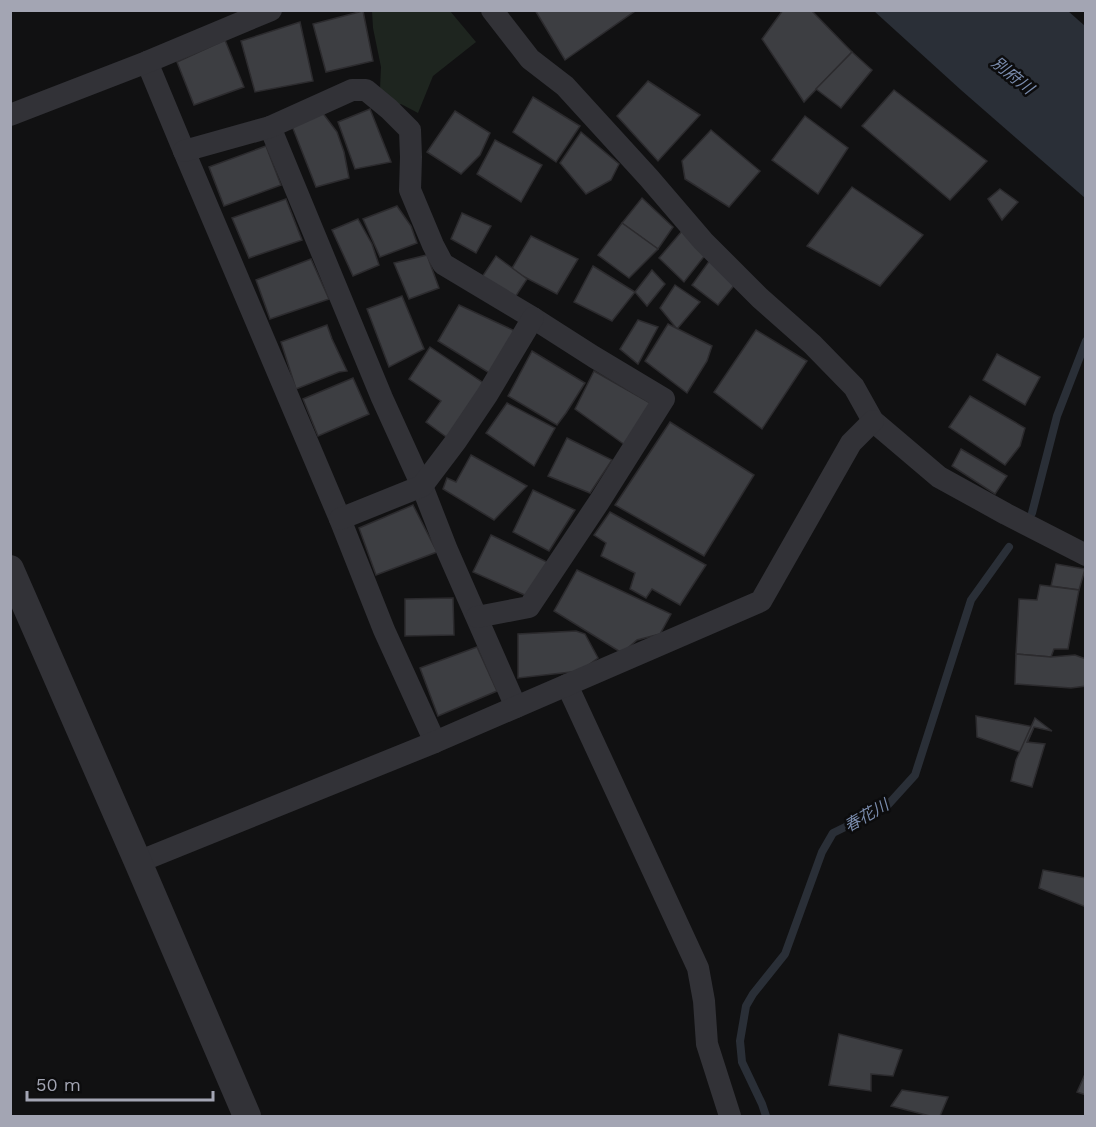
<svg xmlns="http://www.w3.org/2000/svg" width="1096" height="1127" viewBox="0 0 1096 1127" font-family="'Work Sans','Noto Sans JP',sans-serif">
  <rect width="100%" height="100%" fill="#111112"/>
  <path fill="#1e251f" d="M 372,11 L 450,11 L 476,42 L 433,76 L 418,113 L 401,104 L 389,109 L 380,89 L 381,67 L 373,28 Z"/>
  <path fill="#2a2f37" d="M 874,11 L 1068,11 L 1085,26 L 1085,198 L 961,90 Z"/>
  <g fill="none" stroke-linecap="round" stroke-linejoin="round">
    <g stroke="#2a2f37" stroke-width="8">
      <path d="M 1032,513 L 1057,416 L 1086,341"/>
      <path d="M 766,1116 L 762,1104 L 742,1062 L 740,1041 L 746,1006 L 753,994 L 785,954 L 822,852 L 833,833 L 886,807 L 915,775 L 971,600 L 1009,547"/>
    </g>
  </g>
  <g fill="#3d3e42" stroke="#2c2b2e" stroke-width="1.5">
    <path d="M 535,10 L 635,10 L 635,11 L 565,60 Z"/>
    <path d="M 783,10 L 811,10 L 852,52 L 804,102 L 762,39 Z"/>
    <path d="M 363,11 L 373,61 L 326,72 L 313,24 Z"/>
    <path d="M 300,22 L 313,81 L 255,92 L 241,41 Z"/>
    <path d="M 225,40 L 244,87 L 194,105 L 177,62 Z"/>
    <path d="M 852,52 L 872,70 L 841,108 L 816,89 Z"/>
    <path d="M 648,81 L 700,115 L 658,161 L 617,116 Z"/>
    <path d="M 894,90 L 987,161 L 950,200 L 862,126 Z"/>
    <path d="M 533,97 L 580,126 L 556,162 L 513,132 Z"/>
    <path d="M 370,109 L 391,162 L 355,169 L 338,122 Z"/>
    <path d="M 455,111 L 490,133 L 480,155 L 461,174 L 427,152 Z"/>
    <path d="M 322,112 L 337,132 L 344,152 L 349,178 L 316,187 L 292,126 Z"/>
    <path d="M 805,116 L 848,148 L 818,194 L 772,160 Z"/>
    <path d="M 711,130 L 760,171 L 729,207 L 685,179 L 682,161 Z"/>
    <path d="M 581,132 L 619,164 L 611,180 L 586,194 L 560,163 Z"/>
    <path d="M 495,140 L 542,165 L 521,202 L 477,174 Z"/>
    <path d="M 266,146 L 281,185 L 224,206 L 209,167 Z"/>
    <path d="M 852,187 L 923,235 L 880,286 L 807,246 Z"/>
    <path d="M 1000,189 L 1018,202 L 1002,220 L 988,199 Z"/>
    <path d="M 642,198 L 673,227 L 658,249 L 622,223 Z"/>
    <path d="M 286,199 L 302,240 L 249,258 L 232,218 Z"/>
    <path d="M 397,206 L 411,226 L 417,243 L 380,257 L 363,219 Z"/>
    <path d="M 462,213 L 491,226 L 476,253 L 451,239 Z"/>
    <path d="M 358,219 L 372,244 L 379,265 L 353,276 L 332,230 Z"/>
    <path d="M 622,223 L 658,249 L 629,278 L 598,255 Z"/>
    <path d="M 682,231 L 706,254 L 684,282 L 659,258 Z"/>
    <path d="M 531,236 L 578,259 L 557,294 L 511,270 Z"/>
    <path d="M 427,255 L 439,288 L 409,299 L 394,263 Z"/>
    <path d="M 496,256 L 527,279 L 510,305 L 480,280 Z"/>
    <path d="M 311,259 L 329,299 L 270,319 L 256,280 Z"/>
    <path d="M 710,260 L 736,283 L 718,305 L 692,285 Z"/>
    <path d="M 593,266 L 635,292 L 612,321 L 574,302 Z"/>
    <path d="M 652,270 L 665,284 L 647,306 L 635,292 Z"/>
    <path d="M 675,285 L 700,302 L 677,329 L 660,308 Z"/>
    <path d="M 402,296 L 424,349 L 389,367 L 367,309 Z"/>
    <path d="M 459,305 L 515,331 L 491,374 L 438,341 Z"/>
    <path d="M 638,320 L 658,327 L 638,364 L 620,349 Z"/>
    <path d="M 668,324 L 712,346 L 707,361 L 687,393 L 645,361 Z"/>
    <path d="M 327,325 L 332,339 L 347,371 L 339,372 L 296,389 L 281,342 Z"/>
    <path d="M 756,330 L 807,361 L 762,429 L 714,392 Z"/>
    <path d="M 430,347 L 485,384 L 449,439 L 426,422 L 441,401 L 409,379 Z"/>
    <path d="M 532,351 L 585,383 L 566,413 L 557,425 L 508,396 Z"/>
    <path d="M 997,354 L 1040,377 L 1025,405 L 983,380 Z"/>
    <path d="M 594,371 L 652,404 L 625,445 L 575,409 Z"/>
    <path d="M 353,378 L 369,414 L 318,436 L 303,399 Z"/>
    <path d="M 970,396 L 1025,428 L 1020,446 L 1005,465 L 949,427 Z"/>
    <path d="M 507,403 L 555,428 L 534,466 L 486,433 Z"/>
    <path d="M 670,422 L 754,475 L 704,556 L 615,505 Z"/>
    <path d="M 567,438 L 612,460 L 590,493 L 548,476 Z"/>
    <path d="M 961,449 L 1007,476 L 995,494 L 952,466 Z"/>
    <path d="M 471,455 L 527,486 L 494,520 L 443,489 L 447,478 L 456,482 Z"/>
    <path d="M 533,490 L 575,510 L 549,551 L 513,532 Z"/>
    <path d="M 413,505 L 437,552 L 376,575 L 359,528 Z"/>
    <path d="M 610,512 L 706,565 L 680,605 L 652,589 L 646,598 L 630,589 L 635,573 L 601,556 L 606,543 L 594,535 Z"/>
    <path d="M 491,535 L 549,563 L 527,596 L 473,572 Z"/>
    <path d="M 1056,564 L 1085,569 L 1079,590 L 1051,586 Z"/>
    <path d="M 577,570 L 671,614 L 660,634 L 637,640 L 622,653 L 554,611 Z"/>
    <path d="M 1040,585 L 1079,590 L 1068,649 L 1054,649 L 1051,657 L 1016,654 L 1019,599 L 1037,600 Z"/>
    <path d="M 453,598 L 454,635 L 405,636 L 405,599 Z"/>
    <path d="M 576,631 L 585,634 L 598,658 L 580,671 L 518,678 L 518,634 Z"/>
    <path d="M 477,647 L 497,691 L 438,716 L 420,668 Z"/>
    <path d="M 1016,654 L 1051,657 L 1075,655 L 1086,659 L 1086,686 L 1071,688 L 1015,684 Z"/>
    <path d="M 976,716 L 1034,727 L 1023,753 L 977,737 Z"/>
    <path d="M 1035,718 L 1052,731 L 1034,727 L 1027,742 L 1045,744 L 1032,787 L 1011,781 L 1016,760 Z"/>
    <path d="M 1043,870 L 1086,878 L 1086,907 L 1039,888 Z"/>
    <path d="M 839,1034 L 902,1050 L 893,1076 L 871,1074 L 871,1091 L 829,1085 Z"/>
    <path d="M 1086,1072 L 1086,1095 L 1077,1092 Z"/>
    <path d="M 902,1090 L 948,1097 L 940,1116 L 930,1116 L 891,1106 Z"/>
  </g>
  <g fill="none" stroke-linecap="round" stroke-linejoin="round">
    <g stroke="#323237" stroke-width="22">
      <path d="M 492,10 L 530,59 L 565,86 L 649,178 L 703,241 L 760,298 L 812,344 L 854,387 L 873,421 L 939,477 L 1006,514 L 1086,555"/>
      <path d="M 147,62 L 184,151 L 340,519 L 384,630 L 435,742"/>
      <path d="M 10,115 L 147,62 L 271,10"/>
      <path d="M 270,127 L 382,398 L 422,486 L 447,550 L 516,707"/>
      <path d="M 184,151 L 270,127 L 352,90 L 366,90 L 389,109 L 410,130 L 411,157 L 410,190 L 433,245 L 443,264 L 533,318 L 594,357 L 664,399 L 599,502 L 529,607 L 477,617"/>
      <path d="M 340,519 L 422,486 L 456,441 L 487,395 L 533,318"/>
      <path d="M 567,685 L 698,968 L 704,1001 L 707,1044 L 730,1116"/>
      <path d="M 138,862 L 435,742 L 761,601 L 851,443 L 873,421"/>
    </g>
    <path stroke="#323237" stroke-width="28" d="M 10,569 L 138,862 L 247,1116"/>
  </g>
  <g text-anchor="middle" stroke-width="5" stroke-linejoin="round" paint-order="stroke">
    <g font-size="16" font-style="italic" fill="#7a8cad" stroke="#0c0c0d">
      <text transform="translate(1013 75) rotate(39)" y="6">別府川</text>
      <text transform="translate(866 815) rotate(-30)" y="6">春花川</text>
    </g>
  </g>
  <rect width="1096" height="1127" fill="none" stroke="#a3a5b3" stroke-width="24"/>
  <path d="M27 1091v9h186v-9" fill="none" stroke="#a3a5b3" stroke-width="3"/>
  <text x="36" y="1091" font-size="18" fill="#a3a5b3" stroke="#0c0c0d" stroke-width="4.5" paint-order="stroke">50 m</text>
</svg>
